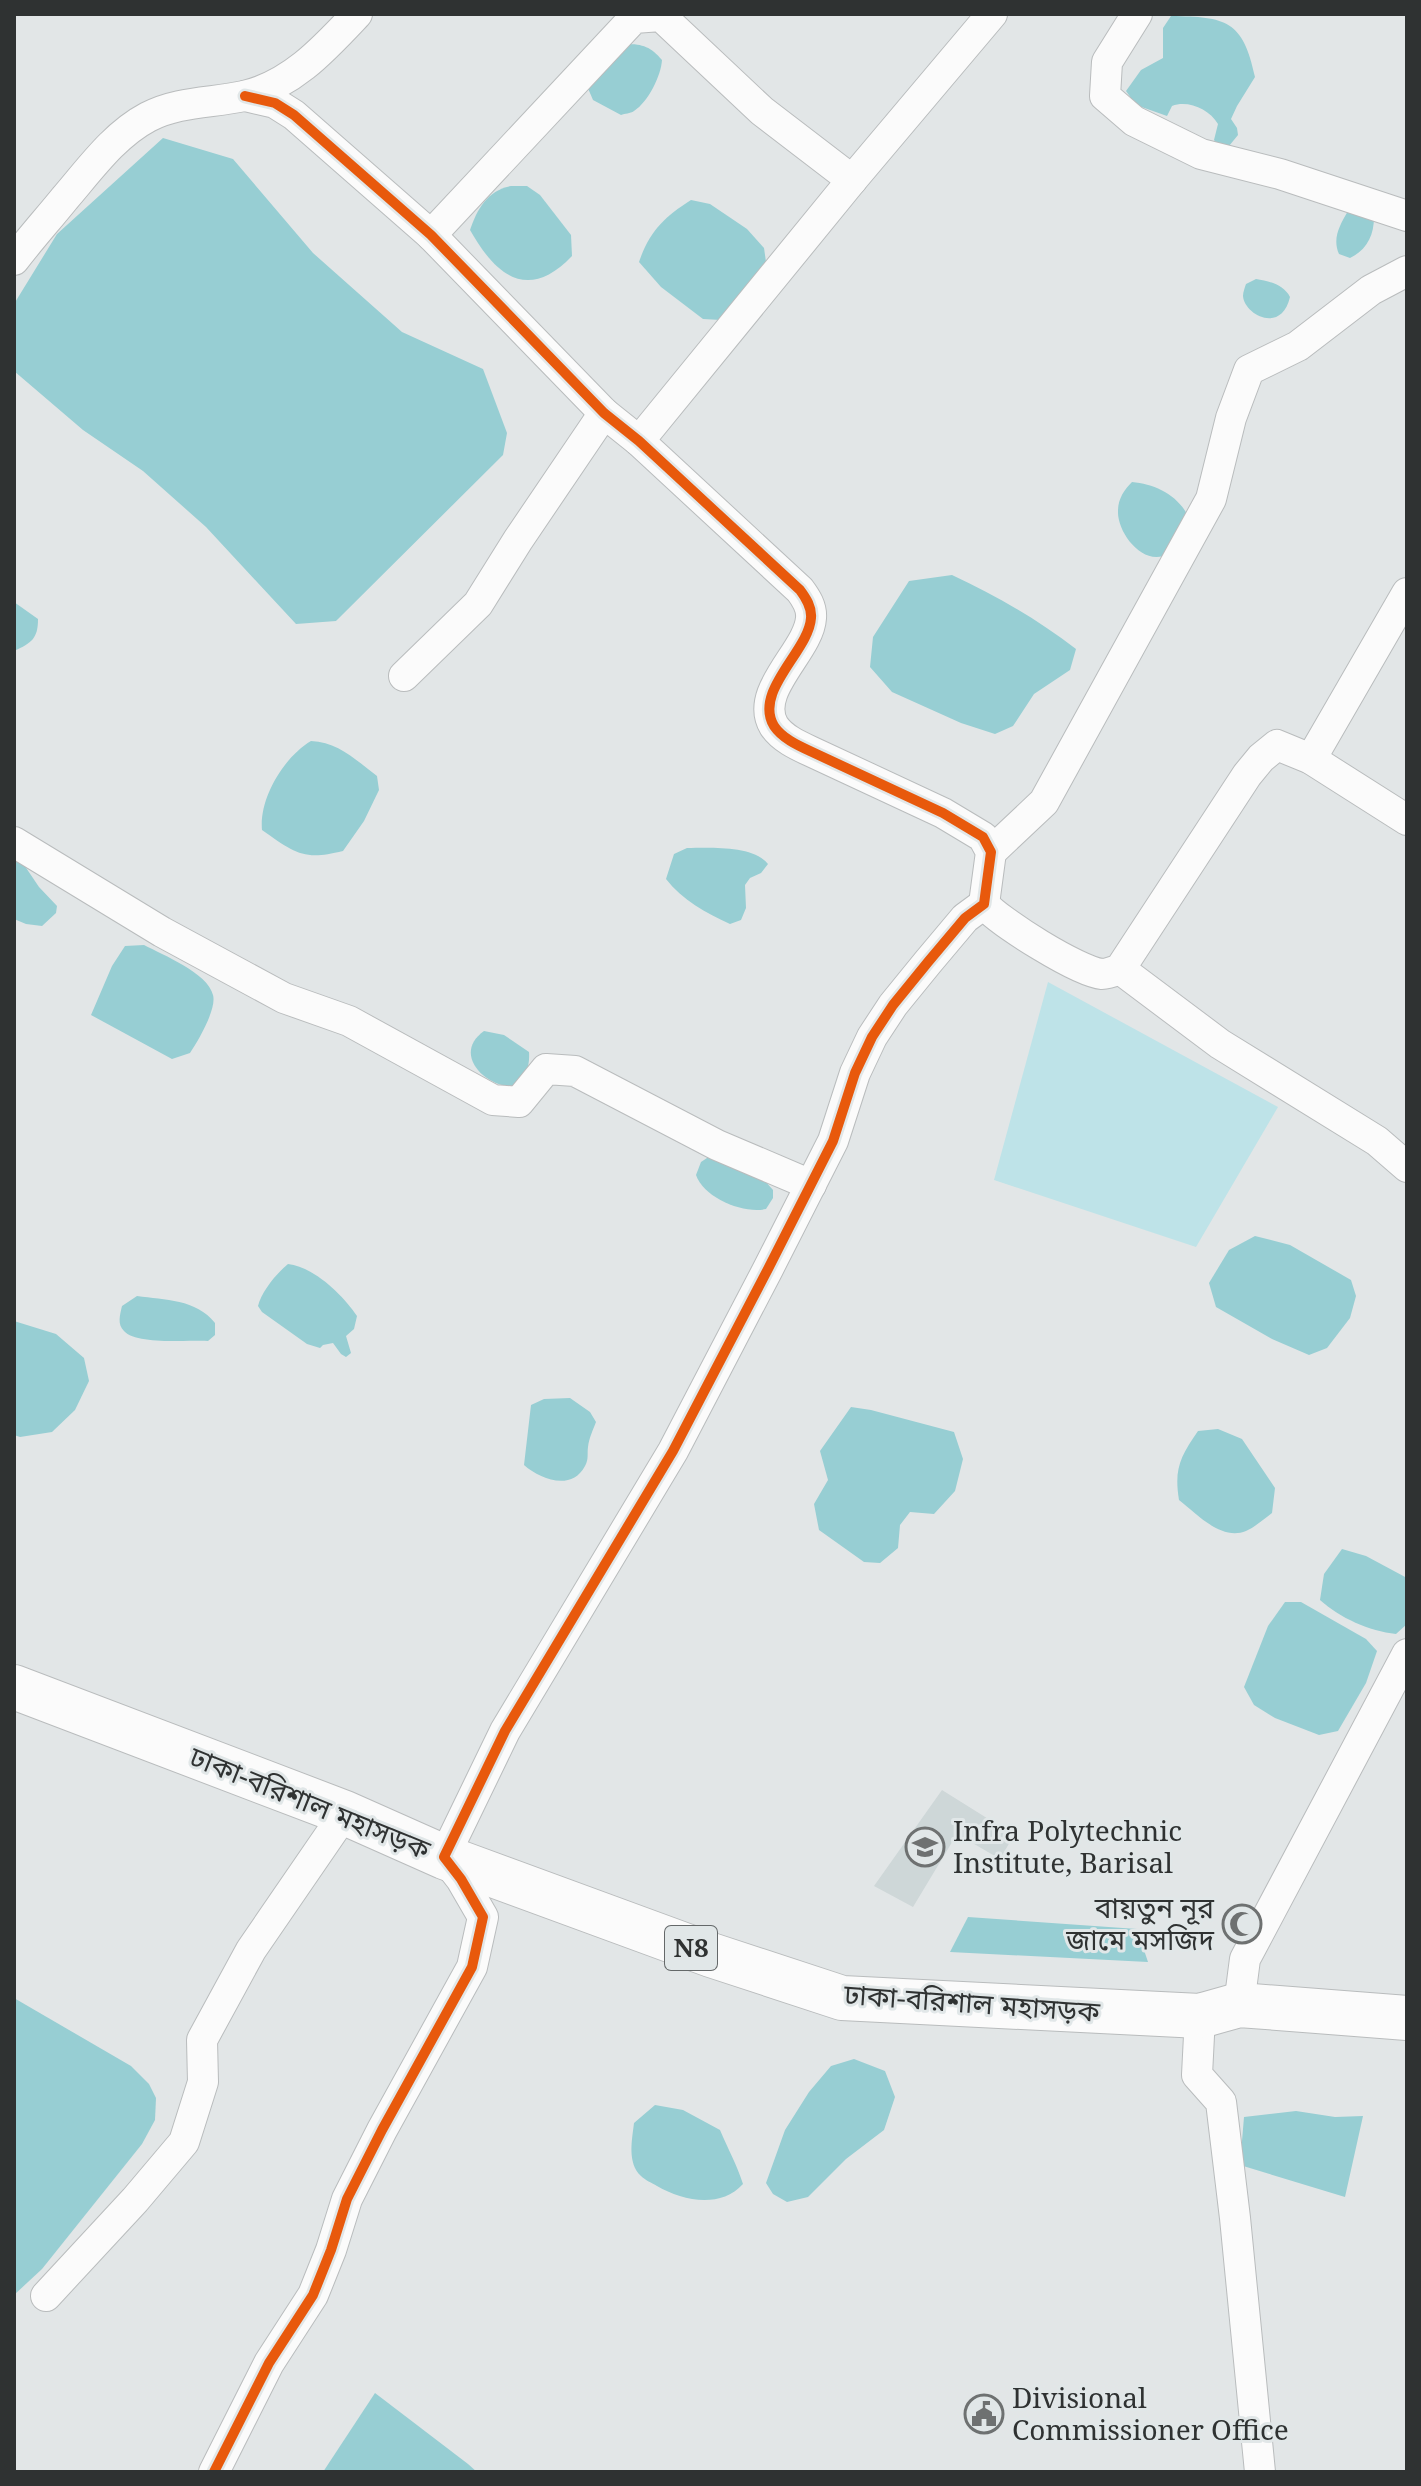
<svg xmlns="http://www.w3.org/2000/svg" width="1421" height="2486" viewBox="0 0 1421 2486" font-family="'Noto Serif','Noto Sans Bengali',serif">
  <rect width="100%" height="100%" fill="#e2e6e7"/>
  <path fill="#ced7d8" d="M 942,1790 L 1014,1835 L 1000,1859 L 957,1834 L 913,1907 L 874,1886 Z"/>
  <path fill="#bee3e8" d="M 1048,982 L 1278,1107 L 1196,1247 L 994,1180 Z"/>
  <g fill="#97ced3">
    <path d="M 1171,16 C 1226,17 1243,20 1255,77 L 1237,106 L 1231,119 L 1237,128 L 1238,135 L 1229,146 L 1219,147 L 1214,140 L 1218,124 C 1209,109 1188,100 1172,106 L 1167,116 L 1136,105 L 1126,91 L 1141,70 L 1163,58 L 1163,28 Z"/>
    <path d="M 626,44 C 643,44 651,47 662,60 C 661,76 648,102 634,111 C 630,114 625,113 621,115 L 593,100 L 587,86 Z"/>
    <path d="M 163,138 L 233,159 L 313,253 L 402,332 L 483,369 L 507,433 L 503,455 L 336,621 L 296,624 L 206,527 L 143,471 L 83,430 L 14,371 L 14,304 L 57,234 Z"/>
    <path d="M 511,186 L 527,186 L 540,195 L 571,235 L 572,256 C 528,302 496,276 470,230 C 477,209 488,190 511,186 Z"/>
    <path d="M 691,200 L 710,204 L 747,229 L 764,248 L 766,262 L 721,320 L 703,319 L 661,287 L 639,262 C 649,232 664,217 691,200 Z"/>
    <path d="M 1348,211 L 1374,217 C 1374,235 1367,250 1350,258 L 1339,254 C 1332,238 1340,225 1348,211 Z"/>
    <path d="M 1256,279 C 1269,281 1284,285 1290,297 C 1281,335 1244,314 1243,296 C 1243,292 1245,287 1246,284 Z"/>
    <path d="M 1132,482 C 1154,484 1176,494 1187,514 L 1175,550 C 1171,552 1168,555 1163,556 C 1140,563 1117,531 1118,511 C 1118,499 1124,490 1132,482 Z"/>
    <path d="M 952,575 C 997,596 1037,619 1076,649 L 1070,670 L 1034,694 L 1013,726 L 995,734 L 961,723 L 892,692 L 870,667 L 873,637 L 909,581 Z"/>
    <path d="M 14,602 L 38,619 C 38,638 32,643 14,651 Z"/>
    <path d="M 311,741 C 338,742 356,760 377,776 L 379,790 L 364,821 L 343,851 C 303,861 295,853 262,830 C 259,798 284,757 311,741 Z"/>
    <path d="M 687,848 C 709,848 753,845 768,864 L 761,873 L 750,878 L 745,885 L 746,908 L 741,920 L 730,924 C 706,913 682,900 666,879 L 674,854 Z"/>
    <path d="M 14,850 L 39,887 L 57,906 L 56,913 L 42,926 L 26,924 L 14,919 Z"/>
    <path d="M 144,945 C 163,955 208,973 213,995 C 217,1009 198,1041 190,1053 L 172,1059 L 91,1015 L 112,966 L 125,946 Z"/>
    <path d="M 484,1031 L 504,1035 L 529,1052 C 530,1066 526,1075 518,1086 C 489,1091 450,1055 484,1031 Z"/>
    <path d="M 710,1156 L 765,1181 L 773,1190 L 773,1198 L 766,1209 C 743,1214 704,1198 696,1175 L 701,1162 Z"/>
    <path d="M 1255,1236 L 1290,1245 L 1351,1280 L 1356,1296 L 1350,1318 L 1327,1348 L 1309,1355 L 1272,1339 L 1216,1307 L 1209,1283 L 1229,1250 Z"/>
    <path d="M 288,1264 C 314,1267 343,1295 357,1316 L 354,1329 L 346,1336 L 351,1353 L 346,1357 L 341,1354 L 333,1343 L 323,1345 L 320,1348 L 307,1344 L 262,1312 L 258,1306 C 262,1291 276,1274 288,1264 Z"/>
    <path d="M 137,1296 C 165,1300 196,1299 215,1323 L 215,1335 L 208,1341 C 189,1340 136,1345 124,1331 C 117,1324 120,1315 122,1306 Z"/>
    <path d="M 14,1321 L 56,1334 L 84,1358 L 89,1381 L 75,1410 L 52,1432 L 20,1437 L 14,1435 Z"/>
    <path d="M 570,1398 L 590,1412 L 596,1422 C 593,1430 589,1438 588,1447 C 587,1454 589,1459 585,1466 C 572,1491 541,1480 524,1465 L 531,1405 L 544,1399 Z"/>
    <path d="M 851,1407 L 871,1410 L 954,1432 L 963,1459 L 955,1491 L 934,1514 L 910,1512 L 900,1525 L 898,1548 L 880,1563 L 864,1562 L 819,1530 L 814,1504 L 828,1480 L 820,1451 Z"/>
    <path d="M 1218,1429 L 1242,1439 L 1275,1488 L 1272,1513 C 1264,1519 1255,1527 1246,1531 C 1221,1541 1197,1514 1179,1500 C 1174,1469 1180,1457 1198,1431 Z"/>
    <path d="M 1342,1549 L 1366,1556 L 1407,1578 L 1407,1624 L 1396,1634 C 1369,1631 1340,1618 1320,1600 L 1324,1574 Z"/>
    <path d="M 1285,1602 L 1301,1602 L 1366,1639 L 1377,1651 L 1366,1683 L 1338,1731 L 1319,1735 L 1275,1718 L 1254,1705 L 1244,1687 L 1268,1626 Z"/>
    <path d="M 968,1917 L 1137,1929 L 1148,1962 L 950,1952 Z"/>
    <path d="M 14,1998 L 131,2066 L 149,2084 L 156,2098 L 155,2120 L 142,2144 L 42,2269 L 14,2295 Z"/>
    <path d="M 854,2059 L 885,2071 L 895,2097 L 884,2130 L 846,2159 L 808,2197 L 787,2202 L 773,2194 L 766,2183 L 785,2130 L 809,2092 L 831,2066 Z"/>
    <path d="M 655,2105 L 683,2110 L 720,2130 C 728,2149 737,2165 743,2184 C 720,2209 683,2201 657,2186 C 652,2183 645,2180 641,2176 C 627,2163 632,2140 634,2123 Z"/>
    <path d="M 1296,2111 L 1335,2117 L 1363,2116 L 1345,2197 L 1240,2165 L 1244,2117 Z"/>
    <path d="M 375,2393 L 468,2464 L 477,2472 L 323,2472 Z"/>
  </g>
  <g fill="none" stroke-linecap="round" stroke-linejoin="round">
    <g stroke="#b9bcbd" stroke-width="32">
      <g id="minor">
        <path d="M 1137,14 L 1107,62 L 1105,96 L 1134,121 L 1201,154 L 1280,174 L 1407,216"/>
        <path d="M 431,235 L 634,18 L 661,16 L 762,111 L 852,180"/>
        <path d="M 14,260 C 30,239 48,219 65,198 C 90,169 114,135 148,117 C 178,101 213,103 244,96 C 292,85 325,48 357,14"/>
        <path d="M 639,441 L 852,180 L 992,14"/>
        <path d="M 404,676 L 478,604 L 518,540 L 604,413"/>
        <path d="M 1311,759 L 1407,593"/>
        <path d="M 14,842 L 162,932 L 284,998 L 349,1021 L 493,1100 L 519,1102 L 546,1069 L 575,1071 L 717,1145 L 811,1185"/>
        <path d="M 991,852 L 1044,802 L 1211,499 L 1231,418 L 1249,370 L 1298,346 L 1371,290 L 1407,271"/>
        <path d="M 984,904 C 999,922 1079,972 1102,974 C 1108,974 1115,971 1120,969 L 1247,775 L 1261,758 L 1277,745 L 1311,759 L 1407,820"/>
        <path d="M 1120,969 L 1220,1044 L 1377,1141 L 1407,1167"/>
        <path d="M 1239,2005 L 1245,1959 L 1407,1654"/>
        <path d="M 1200,2016 L 1197,2075 L 1221,2102 L 1235,2218 L 1260,2472"/>
        <path d="M 46,2296 L 135,2200 L 184,2142 L 203,2082 L 202,2040 L 251,1950 L 345,1813"/>
        <path d="M 214,2472 L 269,2363 L 313,2295 L 331,2250 L 347,2199 L 382,2130 L 472,1967 L 483,1917 L 461,1879 L 444,1857 L 505,1731 L 673,1451 L 768,1269 L 833,1141 L 855,1073 L 872,1037 L 893,1005 L 928,962 L 965,918 L 984,904 L 991,852 L 983,837 L 943,813 L 810,751 C 797,745 782,738 774,726 C 753,691 809,651 811,618 C 812,607 806,598 800,590 L 639,441 L 604,413 L 431,235 L 294,115 L 275,103 L 245,96"/>
      </g>
    </g>
    <g stroke="#b9bcbd" stroke-width="46">
      <path id="highway" d="M 14,1687 L 345,1813 L 444,1857 L 711,1955 L 842,1998 L 1200,2016 L 1239,2005 L 1407,2018"/>
    </g>
    <use href="#minor" stroke="#fbfbfb" stroke-width="30"/>
    <use href="#highway" stroke="#fbfbfb" stroke-width="44"/>
    <g stroke="#e1e7e8" stroke-width="15">
      <path id="cycleway" d="M 214,2472 L 269,2363 L 313,2295 L 331,2250 L 347,2199 L 382,2130 L 472,1967 L 483,1917 L 461,1879 L 444,1857 L 505,1731 L 673,1451 L 768,1269 L 833,1141 L 855,1073 L 872,1037 L 893,1005 L 928,962 L 965,918 L 984,904 L 991,852 L 983,837 L 943,813 L 810,751 C 797,745 782,738 774,726 C 753,691 809,651 811,618 C 812,607 806,598 800,590 L 639,441 L 604,413 L 431,235 L 294,115 L 275,103 L 245,96"/>
    </g>
    <use href="#cycleway" stroke="#e8590c" stroke-width="10"/>
  </g>
  <defs>
    <g id="university-ring" transform="scale(2)"><circle r="9.5" fill="#e1e7e8" stroke="#6e7171" stroke-width="1.5"/><path d="M0-5L7-2L0 1L-7-2ZM-4 1L0 2.5L4 1V4Q0 6-4 4Z" fill="#6e7171"/></g>
    <g id="mosque-ring" transform="scale(2)"><circle r="9.5" fill="#e1e7e8" stroke="#6e7171" stroke-width="1.5"/><path d="M3.5-4.9A6 6 0 1 0 3.5 4.9A5 5 0 1 1 3.5-4.9Z" fill="#6e7171"/></g>
    <g id="civic-ring" transform="scale(2)"><circle r="9.5" fill="#e1e7e8" stroke="#6e7171" stroke-width="1.5"/><path d="M-.6-6.5H3V-4.5H.6V-3L4-1V1h2V6H-6V1h2V-1L-.6-3ZM-1.2 2.5V6h2.4V2.5Z" fill="#6e7171"/></g>
  </defs>
  <g fill-rule="evenodd">
    <use href="#university-ring" x="925" y="1847"/>
    <use href="#mosque-ring" x="1242" y="1924"/>
    <use href="#civic-ring" x="984" y="2414"/>
  </g>
  <g text-anchor="middle" stroke-width="6" stroke-linejoin="round" paint-order="stroke">
    <rect fill="#e1e7e8" stroke="#646869" stroke-width="2" x="665" y="1926" width="52" height="44" rx="6"/>
    <g font-size="26" font-weight="bold" fill="#2f3232">
      <text x="691" y="1957">N8</text>
    </g>
    <g font-size="28" fill="#2f3232" stroke="#e1e7e8">
      <text transform="translate(310 1803) rotate(22)" y="10">ঢাকা-বরিশাল মহাসড়ক</text>
      <text transform="translate(972 2003) rotate(4)" y="10">ঢাকা-বরিশাল মহাসড়ক</text>
    </g>
    <g font-size="28" fill="#2f3232" stroke="#e1e7e8" text-anchor="start">
      <text x="953" y="1841">Infra Polytechnic<tspan x="953" dy="32">Institute, Barisal</tspan></text>
      <text x="1214" y="1918" text-anchor="end">বায়তুন নূর<tspan x="1214" dy="32">জামে মসজিদ</tspan></text>
      <text x="1012" y="2408">Divisional<tspan x="1012" dy="32">Commissioner Office</tspan></text>
    </g>
  </g>
  <rect width="1421" height="2486" fill="none" stroke="#2f3232" stroke-width="32"/>
</svg>
